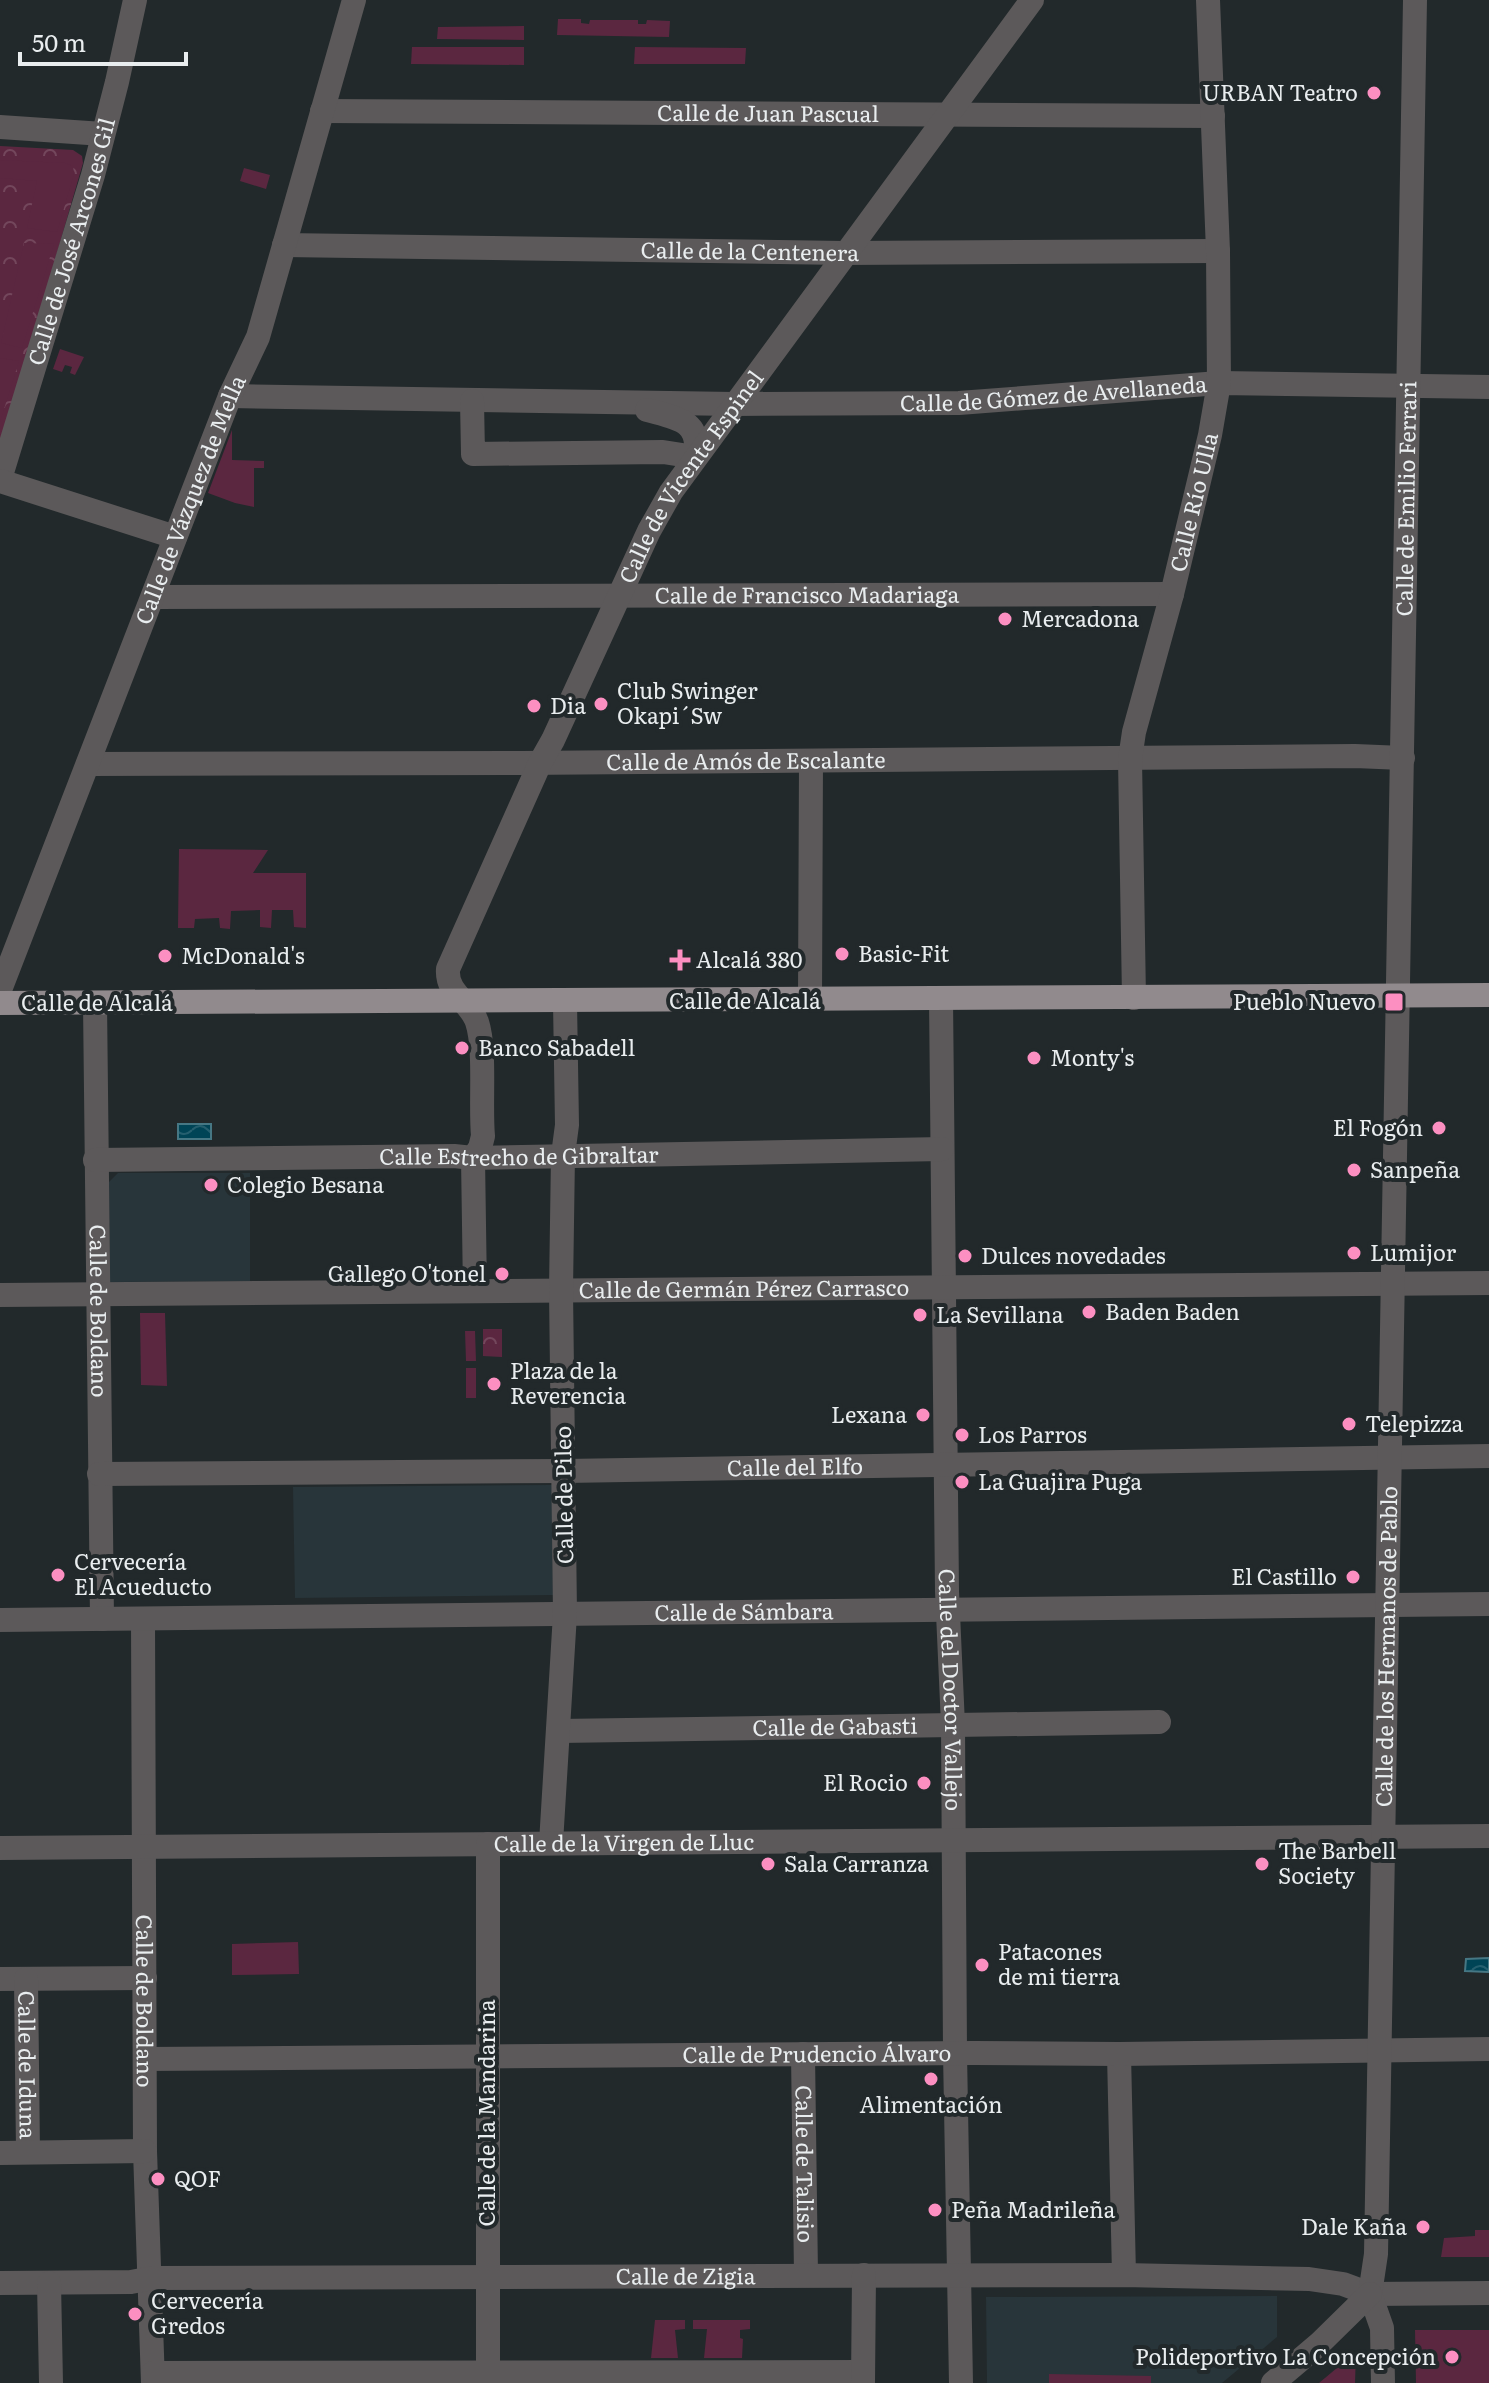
<svg xmlns="http://www.w3.org/2000/svg" width="1489" height="2383" viewBox="0 0 1489 2383" font-family="Literata,serif">
  <defs>
    <pattern id="forest-crowns" width="20" height="18" patternUnits="userSpaceOnUse" patternTransform="scale(2)"><rect width="20" height="18" fill="#5b2740"/><path d="M2 6a3 3 0 1 1 6 0M12 15a3 3 0 1 1 6 0" fill="none" stroke="#73475c"/></pattern>
    <pattern id="water-waves" width="16" height="10" patternUnits="userSpaceOnUse" patternTransform="scale(2)"><rect width="16" height="10" fill="#004456"/><path d="M0 5q4-4 8 0t8 0" fill="none" stroke="#255f6f"/></pattern>
  </defs>
  <rect width="100%" height="100%" fill="#22292b"/>
  <g fill="#28353a">
    <path d="M 118,1173 L 250,1173 L 250,1281 L 110,1282 L 109,1182 Z"/>
    <path d="M 552,1485 L 553,1595 L 295,1598 L 293,1487 Z"/>
    <path d="M 1277,2296 L 1277,2337 L 1222,2383 L 987,2383 L 986,2297 Z"/>
  </g>
  <g fill="url(#forest-crowns)">
    <path d="M 0,146 L 73,150 L 82,156 L 83,163 L 0,450 Z"/>
    <path d="M 483,1329 L 502,1329 L 502,1357 L 483,1356 Z"/>
  </g>
  <g fill="#5b2740">
    <path d="M 558,19 L 581,19 L 581,23 L 589,24 L 590,20 L 638,20 L 638,24 L 646,24 L 647,20 L 670,21 L 669,37 L 557,35 Z"/>
    <path d="M 524,26 L 524,40 L 437,39 L 438,27 Z"/>
    <path d="M 412,47 L 524,47 L 524,65 L 411,64 Z"/>
    <path d="M 635,47 L 746,48 L 745,64 L 634,64 Z"/>
    <path d="M 0,160 L 65,163 L 73,166 L 74,174 L 57,232 L 27,228 L 37,181 L 0,178 Z"/>
    <path d="M 244,168 L 270,175 L 266,189 L 240,181 Z"/>
    <path d="M 24,243 L 54,244 L 22,348 L 1,343 Z"/>
    <path d="M 60,349 L 84,357 L 75,375 L 70,373 L 72,367 L 65,365 L 62,372 L 53,369 Z"/>
    <path d="M 0,358 L 19,361 L 0,422 Z"/>
    <path d="M 232,430 L 232,460 L 264,461 L 264,468 L 254,468 L 254,507 L 235,503 L 208,493 Z"/>
    <path d="M 179,849 L 268,850 L 253,873 L 306,873 L 306,928 L 294,927 L 293,910 L 272,910 L 271,928 L 260,927 L 260,910 L 231,911 L 230,929 L 220,928 L 219,918 L 195,919 L 194,928 L 178,928 Z"/>
    <path d="M 140,1313 L 165,1313 L 167,1386 L 141,1385 Z"/>
    <path d="M 465,1331 L 475,1331 L 476,1361 L 466,1361 Z"/>
    <rect x="466" y="1368" width="10" height="30"/>
    <path d="M 298,1942 L 299,1974 L 232,1975 L 232,1944 Z"/>
    <path d="M 1475,2230 L 1489,2230 L 1489,2257 L 1441,2257 L 1444,2238 L 1475,2236 Z"/>
    <path d="M 655,2320 L 685,2320 L 685,2329 L 675,2330 L 678,2358 L 651,2358 Z"/>
    <path d="M 693,2320 L 750,2320 L 750,2329 L 740,2330 L 740,2338 L 743,2339 L 742,2358 L 704,2358 L 707,2329 L 693,2329 Z"/>
    <path d="M 1415,2330 L 1489,2330 L 1489,2383 L 1416,2383 Z"/>
    <path d="M 1356,2352 L 1355,2383 L 1319,2383 Z"/>
    <path d="M 1049,2374 L 1151,2376 L 1151,2383 L 1049,2383 Z"/>
  </g>
  <g fill="url(#water-waves)" stroke="#467784" stroke-width="2">
    <rect x="178" y="1124" width="33" height="15"/>
    <path d="M 1489,1958 L 1489,1972 L 1465,1971 L 1466,1959 Z"/>
  </g>
  <g fill="none" stroke-linecap="round" stroke-linejoin="round">
    <g stroke="#5c595a" stroke-width="24">
      <path id="s1" d="M 322,111 L 1213,116"/>
      <path d="M 0,127 L 103,134"/>
      <path id="s2" d="M 284,245 L 844,253 L 1218,251"/>
      <path id="s3" d="M 230,396 L 734,404 L 959,403 L 1219,383 L 1489,387"/>
      <path d="M 472,401 L 473,454 L 663,452 L 695,457 C 702,420 676,418 647,410"/>
      <path id="s4" d="M 0,479 L 93,175 L 117,82 L 135,0"/>
      <path d="M 0,481 L 175,537"/>
      <path id="s5" d="M 153,597 L 1172,594"/>
      <path id="s6" d="M 88,764 L 521,763 L 1355,756 L 1403,758"/>
      <path id="s7" d="M 0,990 L 230,396 L 258,337 L 354,0"/>
      <path id="s8" d="M 941,998 L 947,1591 L 953,1725 L 955,2053 L 961,2383"/>
      <path id="s9" d="M 1134,998 L 1130,759 L 1134,732 L 1172,594 L 1210,435 L 1219,383 L 1218,251 L 1208,0"/>
      <path d="M 810,1000 L 811,761"/>
      <path id="s10" d="M 95,1003 L 102,1619"/>
      <path id="s11" d="M 95,1160 L 454,1156 L 473,1158 L 942,1149"/>
      <path id="s12" d="M 475,1291 L 473,1158 L 480,1148 L 483,1136 C 480,1105 486,1049 477,1022 C 470,1001 446,994 448,969 L 540,763 L 553,740 L 649,531 L 671,492 L 1032,0"/>
      <path id="s13" d="M 0,1295 L 1489,1283"/>
      <path id="s14" d="M 99,1474 L 565,1471 L 1489,1456"/>
      <path id="s15" d="M 143,1619 L 145,2151 L 153,2383"/>
      <path id="s16" d="M 0,1620 L 1489,1604"/>
      <path id="s17" d="M 559,1731 L 1159,1722"/>
      <path d="M 551,1843 L 565,1614 L 561,1290 L 563,1155 L 567,1125 L 565,1002"/>
      <path id="s18" d="M 0,1848 L 1489,1836"/>
      <path d="M 0,1979 L 145,1978"/>
      <path id="s19" d="M 26,1979 L 28,2152"/>
      <path id="s20" d="M 803,2054 L 806,2275"/>
      <path d="M 1119,2054 L 1124,2275"/>
      <path id="s21" d="M 145,2059 L 974,2053 L 1119,2054 L 1489,2049"/>
      <path d="M 0,2153 L 145,2151"/>
      <path id="s22" d="M 0,2283 L 131,2282 L 152,2278 L 1124,2275 L 1309,2279 L 1343,2284 L 1370,2294 L 1489,2293"/>
      <path d="M 49,2283 L 51,2383"/>
      <path id="s23" d="M 1370,2294 L 1376,2254 L 1415,0"/>
      <path d="M 1370,2294 L 1382,2328 L 1383,2383"/>
      <path d="M 153,2373 L 863,2372"/>
      <path d="M 488,2383 L 488,1844"/>
      <path d="M 863,2383 L 864,2275"/>
      <path d="M 1273,2383 L 1319,2344 L 1370,2294"/>
    </g>
    <path stroke="#918a8d" stroke-width="24" d="M 0,1003 L 1489,995"/>
  </g>
  <g fill="#fc8fc1" stroke="#22292b" stroke-width="3">
    <circle cx="1374" cy="93" r="8"/>
    <circle cx="1005" cy="619" r="8"/>
    <circle cx="601" cy="704" r="8"/>
    <circle cx="534" cy="706" r="8"/>
    <circle cx="842" cy="954" r="8"/>
    <circle cx="165" cy="956" r="8"/>
    <path d="M676 948h8v8h8v8h-8v8h-8v-8h-8v-8h8z"/>
    <rect x="1384" y="992" width="20" height="20" rx="4"/>
    <circle cx="462" cy="1048" r="8"/>
    <circle cx="1034" cy="1058" r="8"/>
    <circle cx="1439" cy="1128" r="8"/>
    <circle cx="1354" cy="1170" r="8"/>
    <circle cx="211" cy="1185" r="8"/>
    <circle cx="1354" cy="1253" r="8"/>
    <circle cx="965" cy="1256" r="8"/>
    <circle cx="502" cy="1274" r="8"/>
    <circle cx="1089" cy="1312" r="8"/>
    <circle cx="920" cy="1315" r="8"/>
    <circle cx="494" cy="1384" r="8"/>
    <circle cx="923" cy="1415" r="8"/>
    <circle cx="1349" cy="1424" r="8"/>
    <circle cx="962" cy="1435" r="8"/>
    <circle cx="962" cy="1482" r="8"/>
    <circle cx="58" cy="1575" r="8"/>
    <circle cx="1353" cy="1577" r="8"/>
    <circle cx="924" cy="1783" r="8"/>
    <circle cx="768" cy="1864" r="8"/>
    <circle cx="1262" cy="1864" r="8"/>
    <circle cx="982" cy="1965" r="8"/>
    <circle cx="931" cy="2079" r="8"/>
    <circle cx="158" cy="2179" r="8"/>
    <circle cx="935" cy="2210" r="8"/>
    <circle cx="1423" cy="2227" r="8"/>
    <circle cx="135" cy="2314" r="8"/>
    <circle cx="1452" cy="2357" r="8"/>
  </g>
  <g text-anchor="middle" stroke-width="8" stroke-linejoin="round" paint-order="stroke">
    <g font-size="22" fill="#e9edef" stroke="#22292b" text-anchor="start">
      <text x="1358" y="101" text-anchor="end">URBAN Teatro</text>
      <text x="1021" y="627">Mercadona</text>
      <text x="617" y="699">Club Swinger<tspan x="617" dy="25">Okapi´Sw</tspan></text>
      <text x="550" y="714">Dia</text>
      <text x="858" y="962">Basic-Fit</text>
      <text x="181" y="964">McDonald's</text>
      <text x="696" y="968">Alcalá 380</text>
      <text x="1376" y="1010" text-anchor="end">Pueblo Nuevo</text>
      <text x="478" y="1056">Banco Sabadell</text>
      <text x="1050" y="1066">Monty's</text>
      <text x="1423" y="1136" text-anchor="end">El Fogón</text>
      <text x="1370" y="1178">Sanpeña</text>
      <text x="227" y="1193">Colegio Besana</text>
      <text x="1370" y="1261">Lumijor</text>
      <text x="981" y="1264">Dulces novedades</text>
      <text x="486" y="1282" text-anchor="end">Gallego O'tonel</text>
      <text x="1105" y="1320">Baden Baden</text>
      <text x="936" y="1323">La Sevillana</text>
      <text x="510" y="1379">Plaza de la<tspan x="510" dy="25">Reverencia</tspan></text>
      <text x="907" y="1423" text-anchor="end">Lexana</text>
      <text x="1365" y="1432">Telepizza</text>
      <text x="978" y="1443">Los Parros</text>
      <text x="978" y="1490">La Guajira Puga</text>
      <text x="74" y="1570">Cervecería<tspan x="74" dy="25">El Acueducto</tspan></text>
      <text x="1337" y="1585" text-anchor="end">El Castillo</text>
      <text x="908" y="1791" text-anchor="end">El Rocio</text>
      <text x="1278" y="1859">The Barbell<tspan x="1278" dy="25">Society</tspan></text>
      <text x="784" y="1872">Sala Carranza</text>
      <text x="998" y="1960">Patacones<tspan x="998" dy="25">de mi tierra</tspan></text>
      <text x="931" y="2113" text-anchor="middle">Alimentación</text>
      <text x="174" y="2187">QOF</text>
      <text x="951" y="2218">Peña Madrileña</text>
      <text x="1407" y="2235" text-anchor="end">Dale Kaña</text>
      <text x="151" y="2309">Cervecería<tspan x="151" dy="25">Gredos</tspan></text>
      <text x="1436" y="2365" text-anchor="end">Polideportivo La Concepción</text>
    </g>
    <g font-size="22" fill="#e9edef" stroke="#22292b">
      <text dy="8" stroke="none"><textPath href="#s1" startOffset="446">Calle de Juan Pascual</textPath></text>
      <text dy="8" stroke="none"><textPath href="#s4" startOffset="248">Calle de José Arcones Gil</textPath></text>
      <text dy="8" stroke="none"><textPath href="#s2" startOffset="466">Calle de la Centenera</textPath></text>
      <text dy="8" stroke="none"><textPath href="#s3" startOffset="824">Calle de Gómez de Avellaneda</textPath></text>
      <text dy="8" stroke="none"><textPath href="#s12" startOffset="884">Calle de Vicente Espinel</textPath></text>
      <text dy="8" stroke="none"><textPath href="#s23" startOffset="1796">Calle de Emilio Ferrari</textPath></text>
      <text dy="8" stroke="none"><textPath href="#s7" startOffset="526">Calle de Vázquez de Mella</textPath></text>
      <text dy="8" stroke="none"><textPath href="#s9" startOffset="504">Calle Río Ulla</textPath></text>
      <text dy="8" stroke="none"><textPath href="#s5" startOffset="654">Calle de Francisco Madariaga</textPath></text>
      <text dy="8" stroke="none"><textPath href="#s6" startOffset="658">Calle de Amós de Escalante</textPath></text>
      <text x="745" y="1009">Calle de Alcalá</text>
      <text x="97" y="1011">Calle de Alcalá</text>
      <text dy="8" stroke="none"><textPath href="#s11" startOffset="424">Calle Estrecho de Gibraltar</textPath></text>
      <text dy="8" stroke="none"><textPath href="#s13" startOffset="744">Calle de Germán Pérez Carrasco</textPath></text>
      <text dy="8" stroke="none"><textPath href="#s10" startOffset="308">Calle de Boldano</textPath></text>
      <text dy="8" stroke="none"><textPath href="#s14" startOffset="696">Calle del Elfo</textPath></text>
      <text transform="translate(564 1495) rotate(-91)" y="8">Calle de Pileo</text>
      <text dy="8" stroke="none"><textPath href="#s16" startOffset="744">Calle de Sámbara</textPath></text>
      <text dy="8" stroke="none"><textPath href="#s23" startOffset="648">Calle de los Hermanos de Pablo</textPath></text>
      <text dy="8" stroke="none"><textPath href="#s8" startOffset="692">Calle del Doctor Vallejo</textPath></text>
      <text dy="8" stroke="none"><textPath href="#s17" startOffset="276">Calle de Gabasti</textPath></text>
      <text dy="8" stroke="none"><textPath href="#s18" startOffset="624">Calle de la Virgen de Lluc</textPath></text>
      <text dy="8" stroke="none"><textPath href="#s15" startOffset="382">Calle de Boldano</textPath></text>
      <text dy="8" stroke="none"><textPath href="#s21" startOffset="672">Calle de Prudencio Álvaro</textPath></text>
      <text dy="8" stroke="none"><textPath href="#s19" startOffset="86">Calle de Iduna</textPath></text>
      <text transform="translate(487 2113) rotate(-90)" y="8">Calle de la Mandarina</text>
      <text dy="8" stroke="none"><textPath href="#s20" startOffset="110">Calle de Talisio</textPath></text>
      <text dy="8" stroke="none"><textPath href="#s22" startOffset="686">Calle de Zigia</textPath></text>
    </g>
  </g>
  <path d="M20 52v12h166v-12" fill="none" stroke="#e9edef" stroke-width="4"/>
  <text x="32" y="52" font-size="24" fill="#e9edef" stroke="#22292b" stroke-width="6" paint-order="stroke">50 m</text>
</svg>
